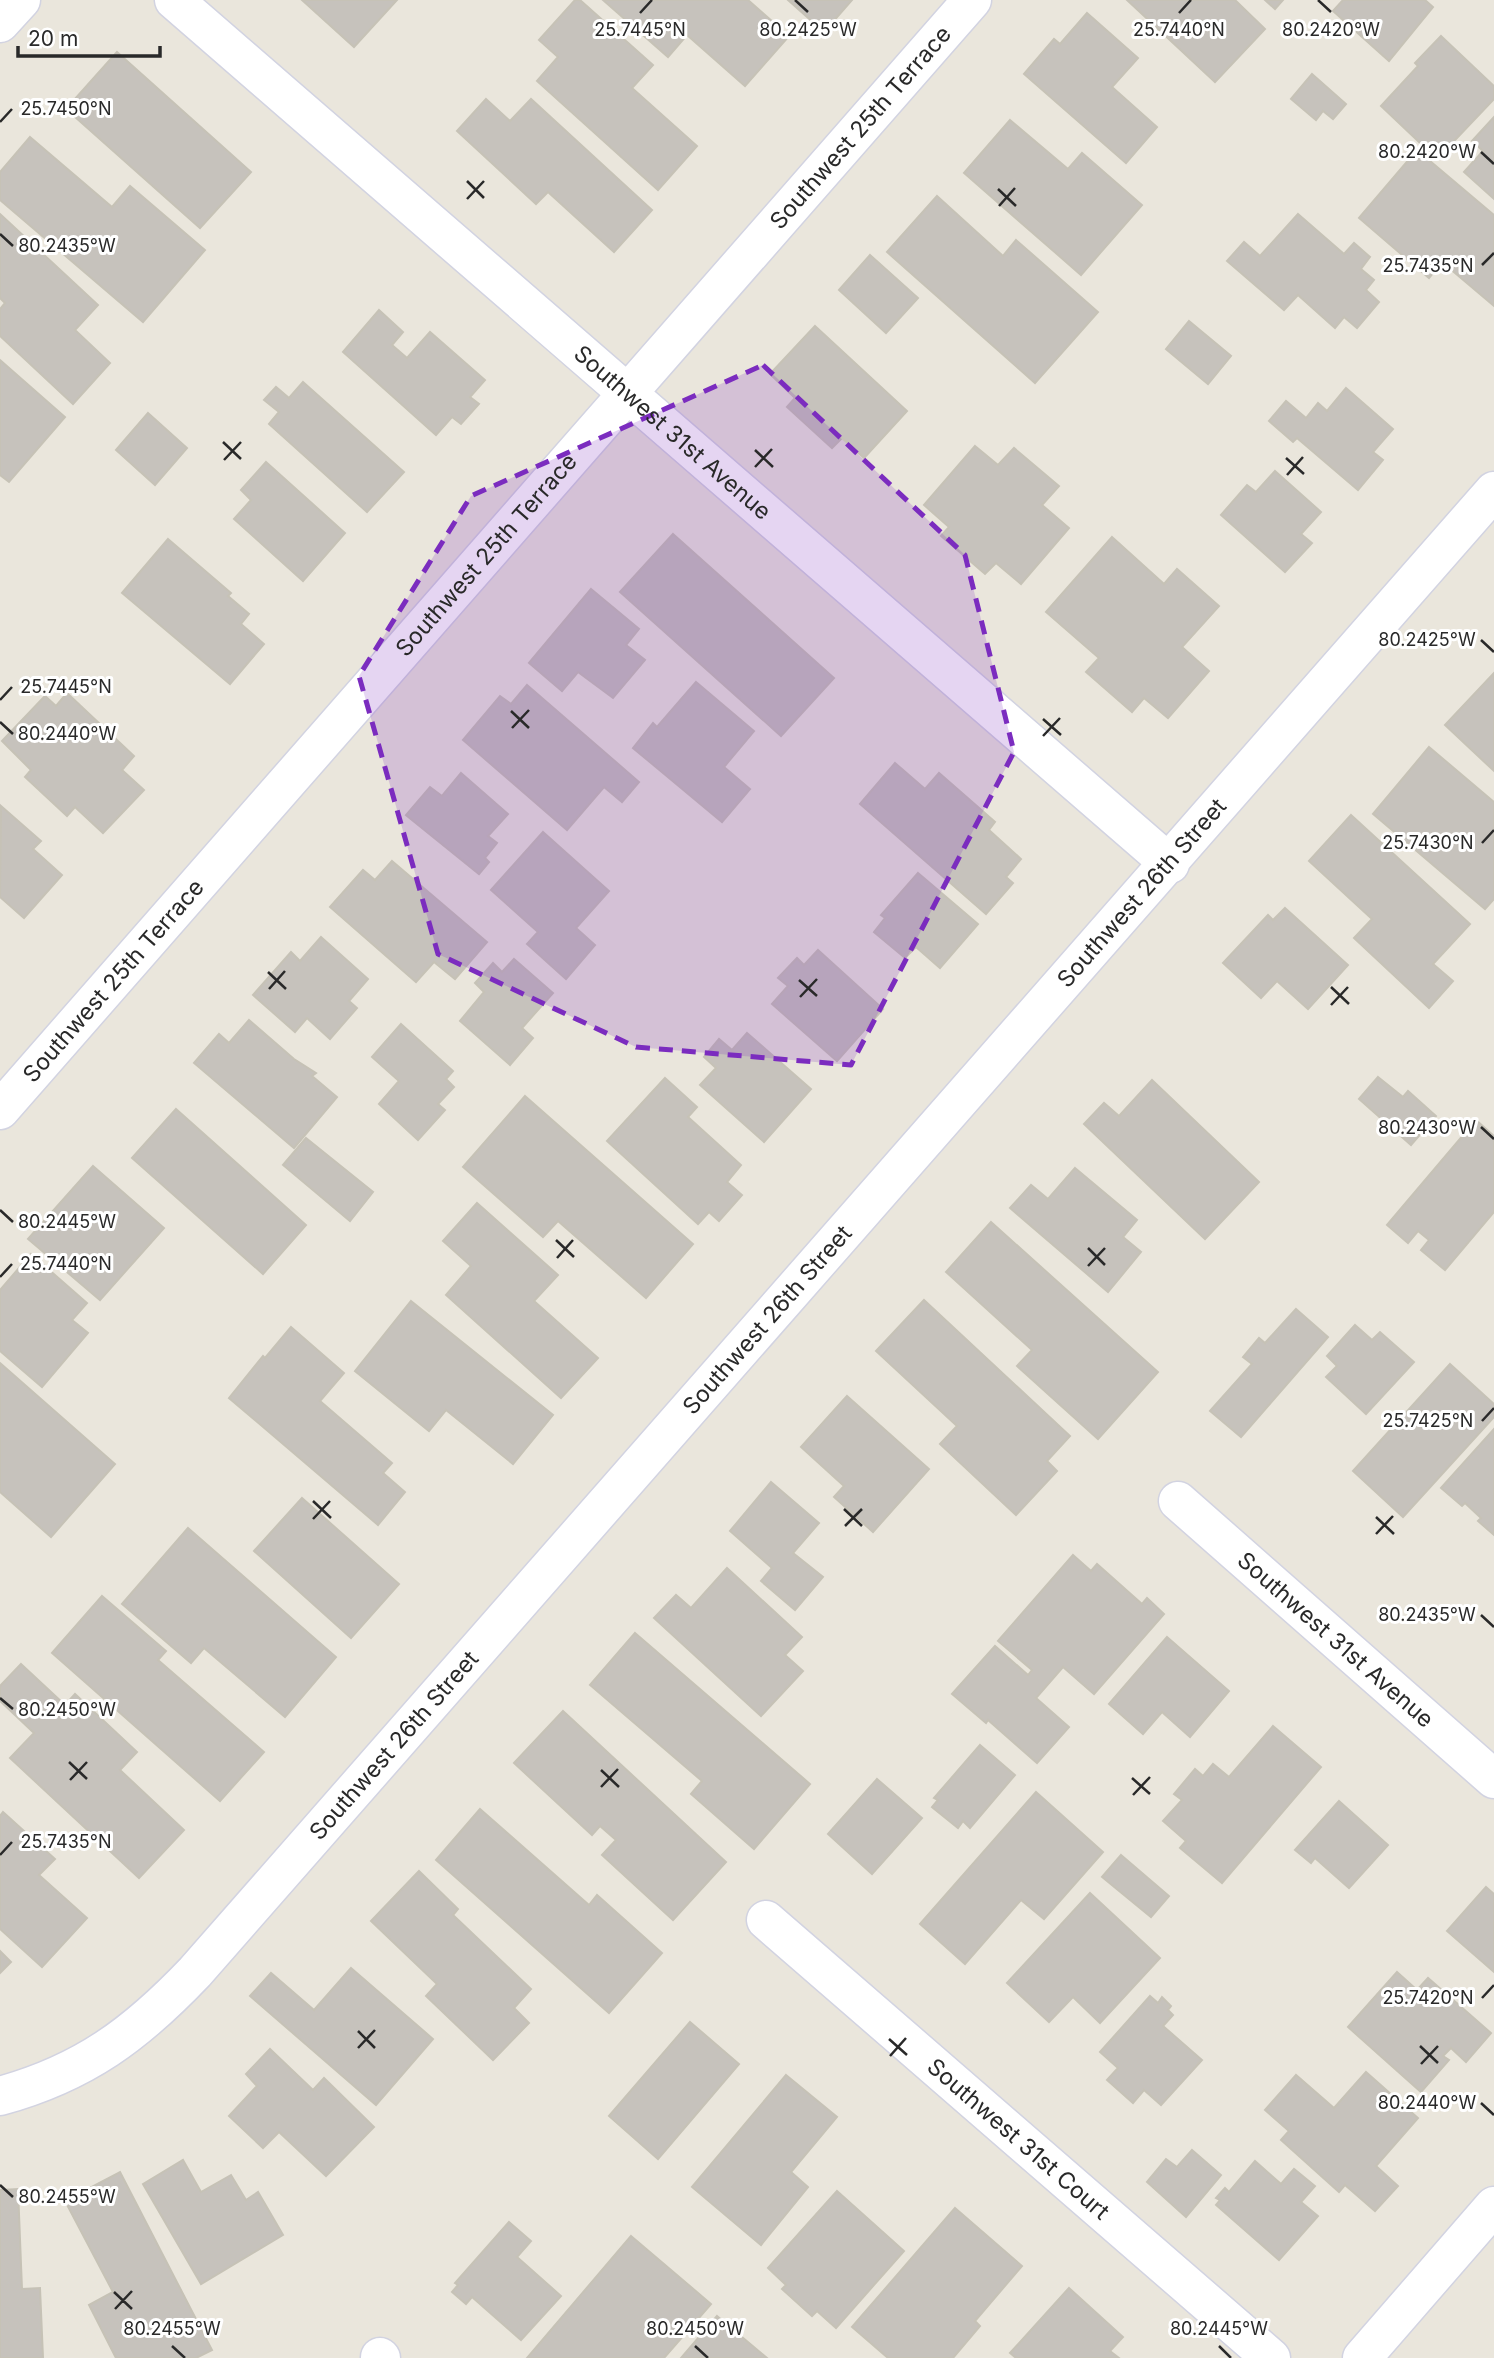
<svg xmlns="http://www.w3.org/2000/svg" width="1494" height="2358" viewBox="0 0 1494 2358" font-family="Inter,sans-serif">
  <rect width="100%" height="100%" fill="#eae6dc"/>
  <g fill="#c6c2bc" stroke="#c6c2b6" stroke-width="2">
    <path d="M 302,0 L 397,0 L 354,47 Z"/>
    <path d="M 575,0 L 580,0 L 653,65 L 632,88 L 697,146 L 658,190 L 537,81 L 558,57 L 539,40 Z"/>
    <path d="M 603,0 L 748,0 L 789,36 L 745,86 L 687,35 L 668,57 Z"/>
    <path d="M 788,0 L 852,0 L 824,32 Z"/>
    <path d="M 1127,0 L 1235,0 L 1265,29 L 1215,82 Z"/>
    <path d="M 1265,0 L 1283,0 L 1275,9 Z"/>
    <path d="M 1343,0 L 1425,0 L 1433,7 L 1389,61 L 1333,11 Z"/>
    <path d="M 1087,13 L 1138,58 L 1112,87 L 1157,127 L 1126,163 L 1024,74 L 1054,39 L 1060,44 Z"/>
    <path d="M 1441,36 L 1494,86 L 1494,99 L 1437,159 L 1381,106 L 1418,66 L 1415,63 Z"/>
    <path d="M 117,52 L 251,172 L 200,228 L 66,109 Z"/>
    <path d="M 1312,74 L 1346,104 L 1333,119 L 1323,111 L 1316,120 L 1291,99 Z"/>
    <path d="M 486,99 L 510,121 L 531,99 L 652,210 L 614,252 L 548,192 L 536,204 L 457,131 Z"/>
    <path d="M 1494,117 L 1494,199 L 1464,172 L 1483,151 L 1472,141 Z"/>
    <path d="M 1010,120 L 1068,169 L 1082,153 L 1142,205 L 1081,275 L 964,173 Z"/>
    <path d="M 30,137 L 112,207 L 130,186 L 205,250 L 143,322 L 0,200 L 0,172 Z"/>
    <path d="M 1417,150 L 1494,215 L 1494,306 L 1442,262 L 1429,278 L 1359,218 Z"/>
    <path d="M 937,196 L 1003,256 L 1016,240 L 1098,312 L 1035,383 L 887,252 Z"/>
    <path d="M 0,214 L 98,305 L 75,330 L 110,363 L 73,404 L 0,336 L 0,309 L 5,303 L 0,298 Z"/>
    <path d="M 1298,214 L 1344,254 L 1354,243 L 1370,257 L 1361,269 L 1374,280 L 1366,290 L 1379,302 L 1357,328 L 1344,317 L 1335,328 L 1298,295 L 1284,310 L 1227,261 L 1244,242 L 1260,256 Z"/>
    <path d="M 870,255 L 918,298 L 886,333 L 839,290 Z"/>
    <path d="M 379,310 L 403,332 L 392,345 L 407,358 L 430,332 L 485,380 L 470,397 L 479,404 L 461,424 L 452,417 L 436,435 L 343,352 Z"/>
    <path d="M 1189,321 L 1231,356 L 1208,384 L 1166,349 Z"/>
    <path d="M 815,326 L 907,411 L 864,458 L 842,438 L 832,448 L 787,407 L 795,398 L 770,374 Z"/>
    <path d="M 0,360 L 65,417 L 9,482 L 0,475 Z"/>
    <path d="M 303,382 L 404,472 L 367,512 L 269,424 L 279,412 L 264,400 L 276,387 L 289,398 Z"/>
    <path d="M 1346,388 L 1393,429 L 1373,452 L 1383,460 L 1358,490 L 1297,438 L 1293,442 L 1269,421 L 1286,401 L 1306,418 L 1318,403 L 1327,411 Z"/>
    <path d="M 148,413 L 187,448 L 155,485 L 116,450 Z"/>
    <path d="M 975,446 L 998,465 L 1014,448 L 1059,486 L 1042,505 L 1069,528 L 1021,584 L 996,563 L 985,574 L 941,536 L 949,527 L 924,505 Z"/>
    <path d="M 266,462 L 345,533 L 303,581 L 234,519 L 251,500 L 241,490 Z"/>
    <path d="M 1275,471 L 1321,512 L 1301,534 L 1312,543 L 1285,572 L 1221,515 L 1247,485 L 1256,492 Z"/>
    <path d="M 673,534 L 834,678 L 781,736 L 620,592 Z"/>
    <path d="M 1112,537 L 1164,584 L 1177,569 L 1219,606 L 1182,647 L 1209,671 L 1168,718 L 1144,698 L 1132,712 L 1086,672 L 1099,658 L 1046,612 Z"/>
    <path d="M 168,539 L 231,593 L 228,596 L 249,614 L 241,624 L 264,644 L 230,684 L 122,593 Z"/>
    <path d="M 591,589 L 639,629 L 626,645 L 645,660 L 613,698 L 578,672 L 562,691 L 529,663 Z"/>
    <path d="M 1494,673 L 1494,771 L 1445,725 Z"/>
    <path d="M 696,682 L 754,731 L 724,767 L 750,789 L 722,822 L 633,748 L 653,723 L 657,727 Z"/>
    <path d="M 527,685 L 639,782 L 622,802 L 604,787 L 567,830 L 463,740 L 500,696 L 511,704 Z"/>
    <path d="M 67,693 L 134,756 L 122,770 L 144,790 L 103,833 L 75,807 L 67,816 L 25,777 L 31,770 L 2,741 L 45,696 L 56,706 Z"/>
    <path d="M 1429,747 L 1494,802 L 1494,899 L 1485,909 L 1373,814 Z"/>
    <path d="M 895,763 L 925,789 L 939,773 L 995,822 L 989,830 L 1021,859 L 1006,877 L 1013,883 L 986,914 L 860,804 Z"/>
    <path d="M 461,773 L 508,814 L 488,836 L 497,843 L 485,858 L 489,862 L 479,874 L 406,815 L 430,787 L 442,796 Z"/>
    <path d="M 1,806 L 41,841 L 33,849 L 62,875 L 24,918 L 0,897 Z"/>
    <path d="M 1351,815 L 1470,924 L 1433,964 L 1453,981 L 1429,1008 L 1354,938 L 1372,919 L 1309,861 Z"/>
    <path d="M 543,832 L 609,891 L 576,928 L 595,945 L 566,979 L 527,944 L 538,932 L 491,890 Z"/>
    <path d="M 392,861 L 487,942 L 455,979 L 434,962 L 416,982 L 330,907 L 363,870 L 375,880 Z"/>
    <path d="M 918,873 L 978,924 L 940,968 L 916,947 L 905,958 L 874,932 L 885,918 L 881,915 Z"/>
    <path d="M 1285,908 L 1348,965 L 1308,1009 L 1277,981 L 1261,998 L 1223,963 L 1268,915 L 1273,920 Z"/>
    <path d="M 321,937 L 368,979 L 349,1001 L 357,1008 L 330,1039 L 307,1018 L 295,1032 L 253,995 L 291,952 L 300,961 Z"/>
    <path d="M 818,950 L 883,1009 L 837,1061 L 772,1004 L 788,986 L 778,978 L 797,958 L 804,965 Z"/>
    <path d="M 514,959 L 553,993 L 522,1028 L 533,1038 L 510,1065 L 460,1021 L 484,992 L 475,983 L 493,963 L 502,972 Z"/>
    <path d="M 249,1020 L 294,1059 L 316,1073 L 312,1076 L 337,1097 L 294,1148 L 194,1063 L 219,1034 L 229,1043 Z"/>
    <path d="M 401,1024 L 453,1071 L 446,1079 L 454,1087 L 438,1104 L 445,1110 L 418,1140 L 379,1104 L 399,1081 L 372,1057 Z"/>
    <path d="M 747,1033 L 811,1089 L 764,1142 L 700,1085 L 716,1068 L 704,1057 L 719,1039 L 732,1050 Z"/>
    <path d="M 1378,1077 L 1403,1097 L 1408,1091 L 1436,1116 L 1411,1145 L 1359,1099 Z"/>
    <path d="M 665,1078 L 697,1107 L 688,1117 L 741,1165 L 727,1182 L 742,1195 L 719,1221 L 709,1212 L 698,1224 L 607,1141 Z"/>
    <path d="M 1152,1080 L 1259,1182 L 1205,1239 L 1084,1124 L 1104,1103 L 1119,1116 Z"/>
    <path d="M 525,1096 L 693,1244 L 646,1298 L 558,1221 L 543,1237 L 463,1167 Z"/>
    <path d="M 176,1109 L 306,1225 L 263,1274 L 132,1158 Z"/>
    <path d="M 1476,1120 L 1494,1136 L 1494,1212 L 1445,1270 L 1421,1250 L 1429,1240 L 1418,1231 L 1408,1243 L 1387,1225 Z"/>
    <path d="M 306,1138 L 373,1192 L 350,1221 L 283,1165 Z"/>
    <path d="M 93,1166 L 164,1228 L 100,1300 L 28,1239 Z"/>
    <path d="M 1075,1168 L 1137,1220 L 1123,1237 L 1141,1252 L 1108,1292 L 1010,1208 L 1031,1185 L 1048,1199 Z"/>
    <path d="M 477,1203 L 558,1275 L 534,1301 L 598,1358 L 561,1398 L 446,1295 L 471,1266 L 443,1241 Z"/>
    <path d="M 991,1222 L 1158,1372 L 1098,1439 L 1017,1366 L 1032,1350 L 946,1272 Z"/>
    <path d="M 31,1254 L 87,1303 L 72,1320 L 88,1333 L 42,1387 L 0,1351 L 0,1290 Z"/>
    <path d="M 924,1300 L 1070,1436 L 1047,1461 L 1057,1471 L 1016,1515 L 940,1444 L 957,1426 L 876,1351 Z"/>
    <path d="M 411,1301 L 553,1415 L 513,1464 L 446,1410 L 429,1431 L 355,1371 Z"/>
    <path d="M 1296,1309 L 1328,1337 L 1241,1437 L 1210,1411 L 1252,1364 L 1243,1357 L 1259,1338 L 1265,1343 Z"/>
    <path d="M 1355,1325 L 1372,1340 L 1380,1332 L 1414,1362 L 1366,1414 L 1326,1377 L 1337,1366 L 1327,1356 Z"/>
    <path d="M 291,1327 L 344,1373 L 320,1401 L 392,1463 L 383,1473 L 405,1492 L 378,1525 L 229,1398 L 263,1356 L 265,1358 Z"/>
    <path d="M 0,1363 L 115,1464 L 51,1537 L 0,1492 Z"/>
    <path d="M 1450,1364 L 1494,1404 L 1494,1417 L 1403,1517 L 1353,1471 Z"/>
    <path d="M 847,1396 L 929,1469 L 873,1532 L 834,1497 L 844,1486 L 801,1447 Z"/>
    <path d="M 1494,1429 L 1494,1535 L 1478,1521 L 1481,1518 L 1465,1503 L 1462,1506 L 1441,1488 Z"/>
    <path d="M 771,1482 L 819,1523 L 793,1553 L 823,1577 L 795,1610 L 761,1581 L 772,1568 L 730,1531 Z"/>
    <path d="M 302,1498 L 399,1584 L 351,1638 L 254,1551 Z"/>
    <path d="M 188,1528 L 336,1657 L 285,1717 L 204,1648 L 191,1663 L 122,1604 Z"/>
    <path d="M 1073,1555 L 1091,1571 L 1097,1564 L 1142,1604 L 1147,1598 L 1164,1614 L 1094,1694 L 1063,1667 L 1036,1698 L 1069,1727 L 1037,1763 L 988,1720 L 986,1723 L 952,1694 L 995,1646 L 1028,1675 L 1032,1670 L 998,1641 Z"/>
    <path d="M 727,1568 L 802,1637 L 785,1655 L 803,1671 L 761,1716 L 654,1618 L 676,1595 L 691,1608 Z"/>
    <path d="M 102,1596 L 166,1651 L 158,1660 L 264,1752 L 220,1801 L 52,1653 Z"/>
    <path d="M 635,1633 L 810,1784 L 754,1849 L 691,1794 L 702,1781 L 590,1685 Z"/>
    <path d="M 1167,1637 L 1229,1691 L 1190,1737 L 1162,1712 L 1143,1734 L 1109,1704 Z"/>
    <path d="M 21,1664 L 65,1705 L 75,1694 L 137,1752 L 120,1770 L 184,1830 L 139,1878 L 10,1758 L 34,1733 L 0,1701 L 0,1686 Z"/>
    <path d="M 563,1711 L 726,1862 L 673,1920 L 602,1855 L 616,1840 L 600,1826 L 592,1835 L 514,1763 Z"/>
    <path d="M 1273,1726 L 1321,1767 L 1222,1883 L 1180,1848 L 1186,1841 L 1163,1821 L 1182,1800 L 1174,1794 L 1195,1769 L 1203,1776 L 1213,1764 L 1229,1777 Z"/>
    <path d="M 980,1745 L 1015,1775 L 970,1828 L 963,1821 L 958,1828 L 932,1807 L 938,1800 L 934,1798 Z"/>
    <path d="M 877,1779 L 922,1818 L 872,1874 L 828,1834 Z"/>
    <path d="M 1036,1792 L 1103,1852 L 1044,1919 L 1021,1900 L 965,1964 L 920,1924 Z"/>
    <path d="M 1339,1801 L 1388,1845 L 1349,1888 L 1315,1858 L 1311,1863 L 1295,1850 Z"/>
    <path d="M 480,1809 L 589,1905 L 597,1895 L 662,1953 L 609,2013 L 436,1860 Z"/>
    <path d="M 3,1812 L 55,1859 L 39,1875 L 87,1918 L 42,1967 L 0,1929 L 0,1816 Z"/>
    <path d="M 1121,1855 L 1169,1896 L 1151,1917 L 1102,1877 Z"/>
    <path d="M 419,1871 L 458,1909 L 453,1915 L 531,1989 L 514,2008 L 529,2023 L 493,2060 L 426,1996 L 437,1984 L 371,1921 Z"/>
    <path d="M 1486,1887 L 1494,1894 L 1494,1972 L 1447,1931 Z"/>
    <path d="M 1090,1893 L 1160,1958 L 1100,2023 L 1073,1997 L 1049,2022 L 1007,1983 Z"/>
    <path d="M 0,1951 L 11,1962 L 0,1973 Z"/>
    <path d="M 351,1968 L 433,2039 L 376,2105 L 250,1996 L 271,1973 L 314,2010 Z"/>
    <path d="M 1397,1972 L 1417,1990 L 1428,1978 L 1491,2033 L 1466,2062 L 1451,2048 L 1443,2056 L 1449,2060 L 1421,2092 L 1348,2027 Z"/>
    <path d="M 1150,1996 L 1158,2003 L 1162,1997 L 1171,2006 L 1168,2010 L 1173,2015 L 1163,2026 L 1202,2060 L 1161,2105 L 1144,2090 L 1133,2103 L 1107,2080 L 1118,2068 L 1100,2052 Z"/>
    <path d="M 690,2022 L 739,2064 L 658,2159 L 609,2116 Z"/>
    <path d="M 270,2049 L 313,2090 L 324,2078 L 374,2127 L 326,2176 L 279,2132 L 263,2148 L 229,2116 L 257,2086 L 246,2074 Z"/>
    <path d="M 1366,2072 L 1418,2118 L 1376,2166 L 1398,2186 L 1375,2211 L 1345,2185 L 1339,2192 L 1281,2140 L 1289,2131 L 1265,2110 L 1296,2075 L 1334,2108 Z"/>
    <path d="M 786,2075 L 837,2117 L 791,2172 L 808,2187 L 761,2245 L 692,2187 Z"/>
    <path d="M 1192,2150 L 1221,2175 L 1186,2217 L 1147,2182 L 1166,2159 L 1177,2167 Z"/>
    <path d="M 183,2160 L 201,2192 L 231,2175 L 246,2200 L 258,2192 L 283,2235 L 201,2284 L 143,2184 Z"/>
    <path d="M 1255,2161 L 1281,2184 L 1294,2169 L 1315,2186 L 1301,2202 L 1318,2216 L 1279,2260 L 1216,2205 L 1220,2200 L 1216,2198 L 1225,2188 L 1229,2192 Z"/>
    <path d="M 120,2172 L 212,2350 L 196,2358 L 116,2358 L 89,2305 L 113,2292 L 65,2201 Z"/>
    <path d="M 18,2189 L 22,2289 L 40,2288 L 43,2358 L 0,2358 L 0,2190 Z"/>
    <path d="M 837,2191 L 904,2251 L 836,2328 L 817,2311 L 812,2316 L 782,2289 L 786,2285 L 768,2268 Z"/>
    <path d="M 955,2208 L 1022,2266 L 975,2321 L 980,2326 L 953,2358 L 888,2358 L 852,2327 Z"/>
    <path d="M 509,2222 L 531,2241 L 517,2257 L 561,2296 L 521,2340 L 472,2297 L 466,2304 L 452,2292 L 458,2285 L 455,2283 Z"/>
    <path d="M 631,2236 L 711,2304 L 664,2358 L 527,2358 Z"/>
    <path d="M 1069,2288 L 1123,2337 L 1110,2351 L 1119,2358 L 1016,2358 L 1010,2353 Z"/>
    <path d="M 717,2316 L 767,2358 L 681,2358 Z"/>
  </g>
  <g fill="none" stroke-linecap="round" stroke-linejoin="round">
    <g stroke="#d2d3e1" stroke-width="41">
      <g id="minor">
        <path id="s1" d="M 174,0 L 1170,864"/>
        <path d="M 0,23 L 21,0"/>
        <path id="s2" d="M 0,1110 L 972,0"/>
        <path id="s3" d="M 1178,1501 L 1494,1779"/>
        <path id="s4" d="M 766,1920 L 1271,2358"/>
        <path id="s5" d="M 0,2096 C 84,2073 136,2034 195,1972 L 1494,491"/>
        <path d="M 380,2357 L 381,2358"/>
        <path d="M 1362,2358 L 1494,2206"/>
      </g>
    </g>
    <use href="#minor" stroke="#fff" stroke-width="38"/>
  </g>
  <path fill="#7b2cbf" fill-opacity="0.2" stroke="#7b2cbf" stroke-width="5" stroke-dasharray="14 9" stroke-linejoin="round" d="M 763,365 L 965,555 L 1014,752 L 851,1065 L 636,1047 L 438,954 L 359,676 L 471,496 Z"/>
  <path fill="none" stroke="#292929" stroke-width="2.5" d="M 795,0 L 808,12M 1318,0 L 1331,12M 640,13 L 652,0M 1179,13 L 1191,0M 0,122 L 12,109M 1481,152 L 1494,164M 467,181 L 484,198M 998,189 L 1016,206M 467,199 L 484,181M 999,206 L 1015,188M 0,234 L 13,246M 1482,265 L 1494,253M 223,442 L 241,459M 755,450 L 773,467M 1286,458 L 1304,474M 224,460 L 241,442M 755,467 L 772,449M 1287,475 L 1303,457M 1481,640 L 1494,652M 0,700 L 12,687M 511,711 L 529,728M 1043,719 L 1061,735M 0,722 L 13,734M 512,728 L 529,710M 1043,736 L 1060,718M 1482,843 L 1494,830M 268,972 L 286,989M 799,980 L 817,996M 1331,987 L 1349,1004M 269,989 L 285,971M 800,997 L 817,979M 1331,1005 L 1348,987M 1481,1127 L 1494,1139M 0,1210 L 13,1222M 556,1240 L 574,1257M 1088,1248 L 1105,1265M 557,1258 L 573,1240M 1088,1266 L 1105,1248M 0,1277 L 12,1264M 1482,1421 L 1494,1408M 313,1501 L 331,1518M 844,1509 L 862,1526M 1376,1517 L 1394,1534M 313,1519 L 330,1501M 845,1526 L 862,1509M 1376,1534 L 1393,1516M 1481,1615 L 1494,1627M 0,1698 L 13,1709M 69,1762 L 87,1779M 601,1770 L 619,1787M 1132,1778 L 1150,1794M 70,1780 L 87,1762M 601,1787 L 618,1769M 1133,1795 L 1150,1777M 0,1855 L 12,1842M 1482,1998 L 1494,1985M 358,2031 L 375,2048M 889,2039 L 907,2055M 1420,2046 L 1438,2063M 358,2048 L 375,2030M 890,2056 L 906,2038M 1421,2064 L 1438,2046M 1481,2103 L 1494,2115M 0,2185 L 13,2197M 114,2292 L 132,2309M 115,2309 L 132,2291M 172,2346 L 185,2358M 695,2346 L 708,2358M 1219,2346 L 1231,2358"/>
  <g text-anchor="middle" stroke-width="6" stroke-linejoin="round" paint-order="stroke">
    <g font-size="23" fill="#292929" stroke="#fff">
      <text dy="8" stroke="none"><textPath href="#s2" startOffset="1306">Southwest 25th Terrace</textPath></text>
      <text dy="8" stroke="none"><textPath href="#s1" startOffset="660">Southwest 31st Avenue</textPath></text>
      <text dy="8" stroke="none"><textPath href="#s2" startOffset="738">Southwest 25th Terrace</textPath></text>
      <text dy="8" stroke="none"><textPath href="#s5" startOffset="1670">Southwest 26th Street</textPath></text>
      <text dy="8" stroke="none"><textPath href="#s2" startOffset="172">Southwest 25th Terrace</textPath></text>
      <text dy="8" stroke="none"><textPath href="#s5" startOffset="1102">Southwest 26th Street</textPath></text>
      <text dy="8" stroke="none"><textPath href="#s3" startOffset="210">Southwest 31st Avenue</textPath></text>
      <text dy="8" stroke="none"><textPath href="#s5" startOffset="536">Southwest 26th Street</textPath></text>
      <text dy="8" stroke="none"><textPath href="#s4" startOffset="334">Southwest 31st Court</textPath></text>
    </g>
  </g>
  <g font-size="18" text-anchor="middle" fill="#292929" stroke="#fff" stroke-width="6" stroke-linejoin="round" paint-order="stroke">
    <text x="808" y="36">80.2425°W</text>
    <text x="1331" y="36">80.2420°W</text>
    <text x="640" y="36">25.7445°N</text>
    <text x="1179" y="36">25.7440°N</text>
    <text x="66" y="115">25.7450°N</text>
    <text x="1427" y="158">80.2420°W</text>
    <text x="67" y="252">80.2435°W</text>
    <text x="1428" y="272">25.7435°N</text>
    <text x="1427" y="646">80.2425°W</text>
    <text x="66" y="693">25.7445°N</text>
    <text x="67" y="740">80.2440°W</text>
    <text x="1428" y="849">25.7430°N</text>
    <text x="1427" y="1134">80.2430°W</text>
    <text x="67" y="1228">80.2445°W</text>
    <text x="66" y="1270">25.7440°N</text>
    <text x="1428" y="1427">25.7425°N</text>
    <text x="1427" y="1621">80.2435°W</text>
    <text x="67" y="1716">80.2450°W</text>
    <text x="66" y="1848">25.7435°N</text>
    <text x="1428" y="2004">25.7420°N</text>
    <text x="1427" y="2109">80.2440°W</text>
    <text x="67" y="2203">80.2455°W</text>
    <text x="172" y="2335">80.2455°W</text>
    <text x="695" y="2335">80.2450°W</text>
    <text x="1219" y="2335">80.2445°W</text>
  </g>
  <path d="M18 46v10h142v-10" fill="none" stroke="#292929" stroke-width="3.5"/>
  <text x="28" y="46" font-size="21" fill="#292929" stroke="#ffffff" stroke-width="5" paint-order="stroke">20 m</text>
</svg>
